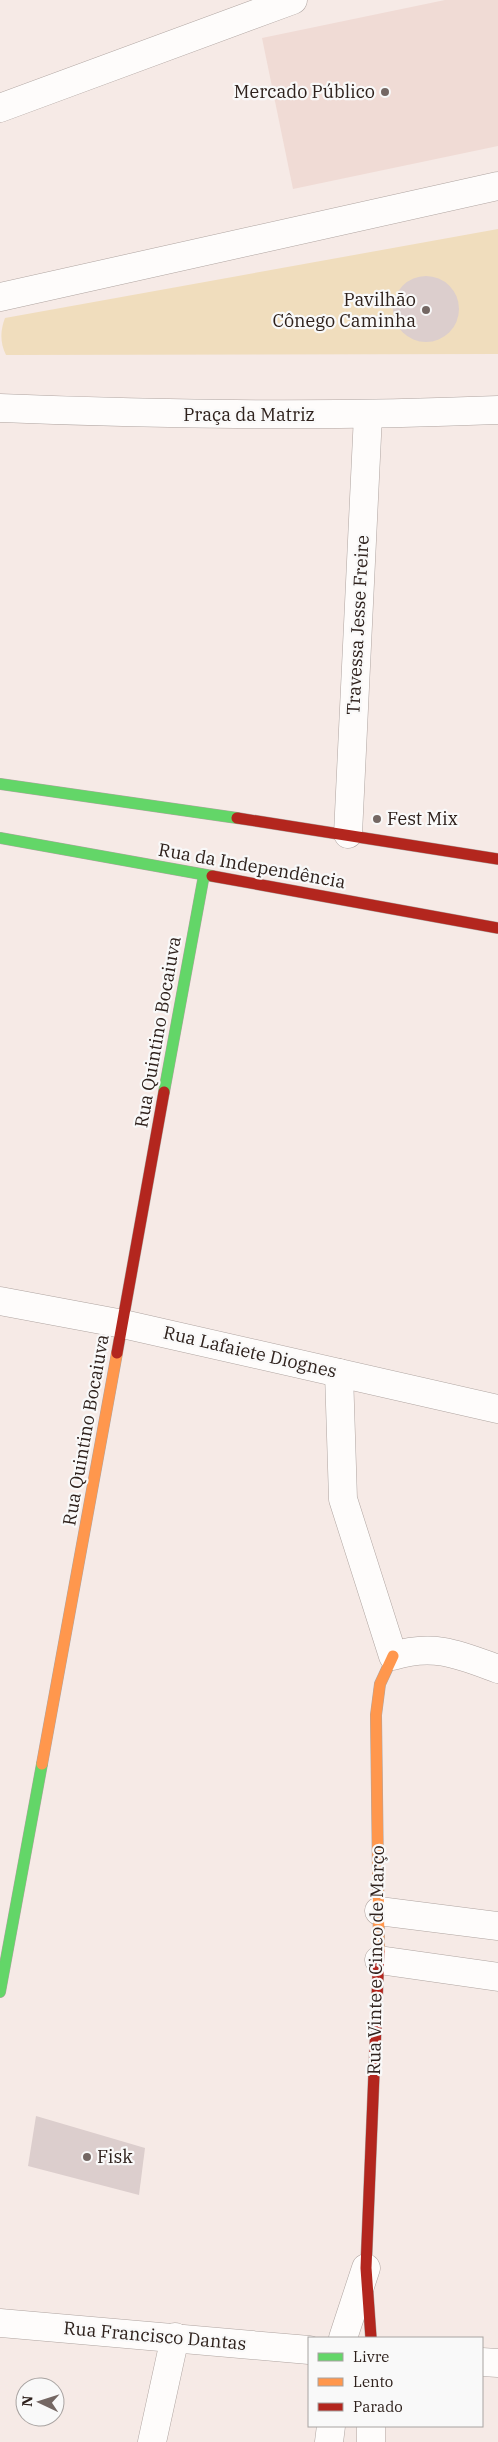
<svg xmlns="http://www.w3.org/2000/svg" width="498" height="2442" viewBox="0 0 498 2442" font-family="'IBM Plex Serif',serif">
  <rect width="100%" height="100%" fill="#f6eae6"/>
  <path fill="#f0dbd5" d="M 445,0 L 498,0 L 498,146 L 293,189 L 262,38 Z"/>
  <path fill="#f0ddbd" d="M 498,229 L 498,354 L 6,355 C 0,343 0,331 5,318 Z"/>
  <g fill="#dccecd">
    <circle cx="426" cy="309" r="33"/>
    <path d="M 36,2116 L 145,2148 L 139,2195 L 28,2166 Z"/>
  </g>
  <g fill="none" stroke-linecap="round" stroke-linejoin="round">
    <g stroke="#afa4a0" stroke-width="29">
      <g id="street">
        <path d="M 0,108 L 293,0"/>
        <path d="M 0,297 L 498,186"/>
        <path d="M 0,408 C 166,415 332,417 498,410"/>
        <path d="M 348,834 L 368,415"/>
        <path d="M 0,1301 L 123,1324 L 498,1409"/>
        <path d="M 339,1373 L 343,1499 L 393,1656 C 434,1643 460,1655 498,1669"/>
        <path d="M 379,1911 L 498,1926"/>
        <path d="M 379,1960 L 498,1977"/>
        <path d="M 0,2323 L 309,2350"/>
        <path d="M 343,2338 L 366,2268"/>
        <path d="M 482,2362 L 498,2363"/>
        <path d="M 152,2442 L 175,2337"/>
        <path d="M 329,2442 L 331,2426"/>
        <path d="M 371,2442 L 371,2426"/>
      </g>
    </g>
    <g stroke="#afa4a0" stroke-width="12">
      <g id="fast">
        <path d="M 0,784 L 237,818"/>
        <path d="M 0,838 L 212,876"/>
        <path d="M 164,1092 L 204,875"/>
        <path d="M 0,1992 L 42,1764"/>
      </g>
    </g>
    <g stroke="#afa4a0" stroke-width="12">
      <g id="slow">
        <path d="M 42,1764 L 117,1353"/>
        <path d="M 379,1951 L 376,1715 L 380,1684 L 393,1656"/>
      </g>
    </g>
    <g stroke="#afa4a0" stroke-width="12">
      <g id="jam">
        <path d="M 237,818 L 498,859"/>
        <path d="M 212,876 L 498,928"/>
        <path d="M 117,1353 L 164,1092"/>
        <path d="M 371,2338 L 366,2268 L 379,1951"/>
      </g>
    </g>
    <use href="#street" stroke="#fefcfb" stroke-width="28"/>
    <use href="#fast" stroke="#63d668" stroke-width="11"/>
    <use href="#slow" stroke="#ff974d" stroke-width="11"/>
    <use href="#jam" stroke="#b3261e" stroke-width="11"/>
  </g>
  <g fill="#746763" stroke="#f9f9f9" stroke-width="2">
    <circle cx="385" cy="92" r="5"/>
    <circle cx="426" cy="310" r="5"/>
    <circle cx="377" cy="819" r="5"/>
    <circle cx="87" cy="2157" r="5"/>
  </g>
  <g text-anchor="middle" stroke-width="4.5" stroke-linejoin="round" paint-order="stroke">
    <g font-size="18" fill="#2e211c" stroke="#f9f9f9" text-anchor="end">
      <text x="375" y="98">Mercado Público</text>
      <text x="416" y="306">Pavilhão<tspan x="416" dy="21">Cônego Caminha</tspan></text>
      <text x="387" y="825" text-anchor="start">Fest Mix</text>
      <text x="97" y="2163" text-anchor="start">Fisk</text>
    </g>
    <g font-size="18" fill="#2e211c" stroke="#f9f9f9">
      <text x="249" y="421">Praça da Matriz</text>
      <text transform="translate(358 625) rotate(-87)" y="6">Travessa Jesse Freire</text>
      <text transform="translate(252 866) rotate(10)" y="6">Rua da Independência</text>
      <text transform="translate(158 1032) rotate(-80)" y="6">Rua Quintino Bocaiuva</text>
      <text transform="translate(250 1352) rotate(13)" y="6">Rua Lafaiete Diognes</text>
      <text transform="translate(86 1430) rotate(-80)" y="6">Rua Quintino Bocaiuva</text>
      <text transform="translate(376 1960) rotate(-89)" y="6">Rua Vinte e Cinco de Março</text>
      <text transform="translate(155 2336) rotate(5)" y="6">Rua Francisco Dantas</text>
    </g>
  </g>
  <rect x="308" y="2337" width="175" height="90" fill="#f9f9f9" stroke="#a8a3a1"/>
  <rect x="318" y="2353" width="25" height="8" fill="#63d668" stroke="#a8a3a1"/>
  <text x="353" y="2362" font-size="15" fill="#2e211c">Livre</text>
  <rect x="318" y="2378" width="25" height="8" fill="#ff974d" stroke="#a8a3a1"/>
  <text x="353" y="2387" font-size="15" fill="#2e211c">Lento</text>
  <rect x="318" y="2403" width="25" height="8" fill="#b3261e" stroke="#a8a3a1"/>
  <text x="353" y="2412" font-size="15" fill="#2e211c">Parado</text>
  <g transform="translate(40 2402) rotate(274)"><circle r="24" fill="#f9f9f9" stroke="#a8a3a1"/>
  <path d="M0-4L9 19L0 12L-9 19Z" fill="#746763"/>
  <text y="-8" font-size="14" font-weight="bold" text-anchor="middle" fill="#2e211c">N</text>
  </g>
</svg>
